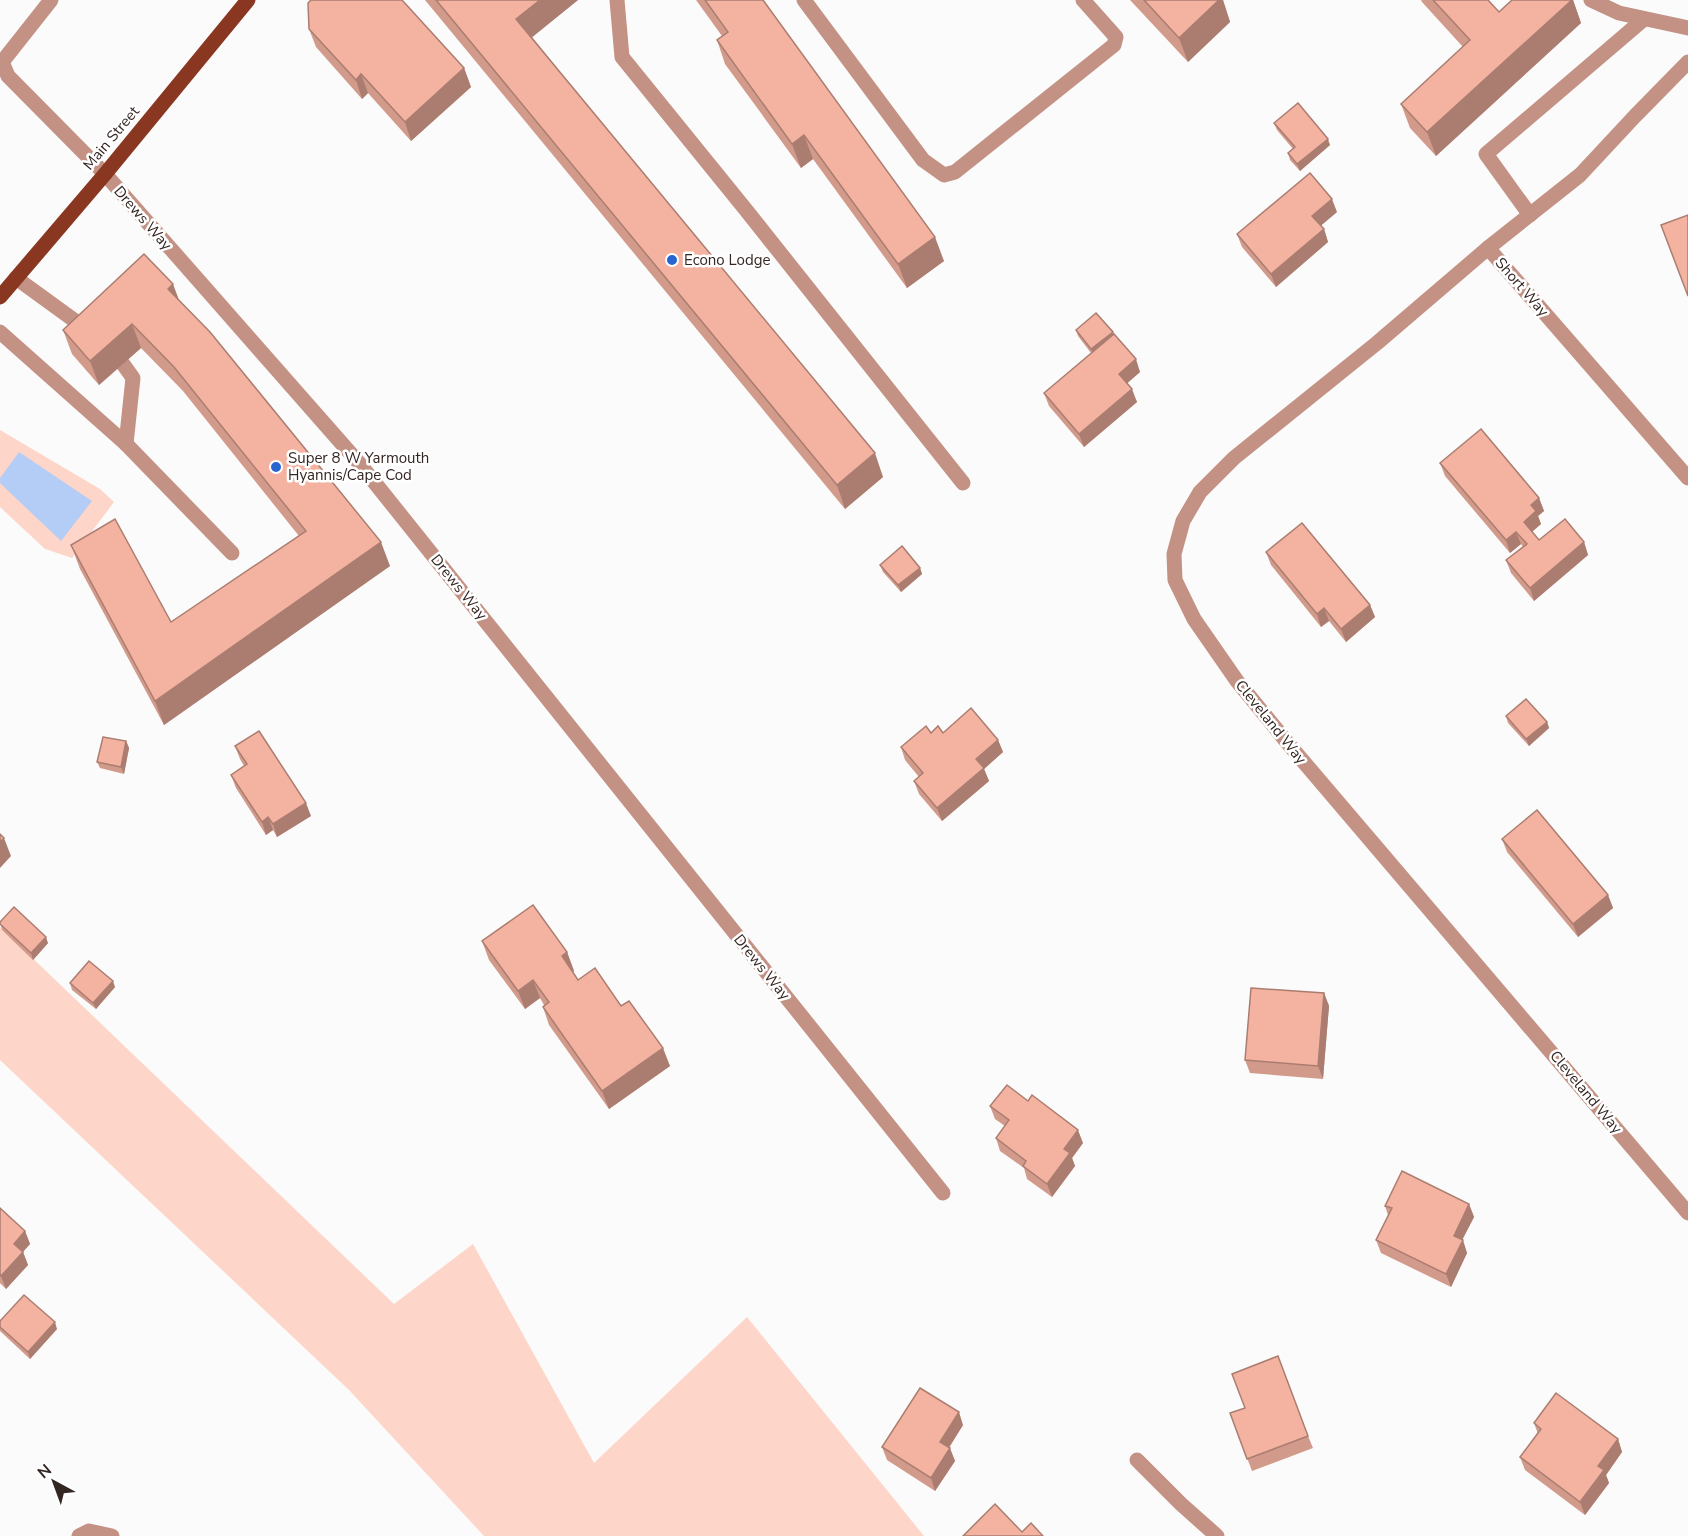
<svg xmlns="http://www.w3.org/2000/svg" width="1688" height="1536" viewBox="0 0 1688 1536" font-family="'Nunito Sans',sans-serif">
  <rect width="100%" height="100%" fill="#fbfbfb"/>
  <g fill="#fed5c9">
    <path d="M 0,430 L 100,489 L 114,502 L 72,558 L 45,549 L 0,507 Z"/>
    <path d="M 0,927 L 394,1304 L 473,1244 L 594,1463 L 747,1317 L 924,1536 L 484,1536 L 349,1390 L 0,1060 Z"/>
  </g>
  <path fill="#b4cdf6" d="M 19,452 L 92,501 L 61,541 L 0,483 L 0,478 Z"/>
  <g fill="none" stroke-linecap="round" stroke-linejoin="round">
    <g stroke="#c39284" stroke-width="15">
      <path d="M 51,0 L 2,62 L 8,76 L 105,174 L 359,463 L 943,1193"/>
      <path d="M 617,0 L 622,57 L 746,210 L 963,483"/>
      <path d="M 804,0 L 923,160 L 944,175 L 955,172 L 1114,45 L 1116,37 L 1083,0"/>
      <path d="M 1591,0 L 1619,13 L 1688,28"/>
      <path d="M 1688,62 L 1635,116 L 1580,175 L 1488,248 L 1688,478"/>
      <path d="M 1530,215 L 1486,154 L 1644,19"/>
      <path d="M 1488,248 L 1377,343 L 1234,458 L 1200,492 L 1183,521 L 1174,554 L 1175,580 L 1194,619 L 1237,681 L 1291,747 L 1688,1213"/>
      <path d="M 16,278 L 89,331"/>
      <path d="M 0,332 L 126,444 L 232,553"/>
      <path d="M 123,364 L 133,378 L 126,444"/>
      <path d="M 1137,1460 L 1181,1504 L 1217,1536"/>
      <path d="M 79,1536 L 89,1531 L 112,1536"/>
    </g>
    <path stroke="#8a3721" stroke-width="15" d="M 0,297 L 105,174 L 248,0"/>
  </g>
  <g fill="#d29a8a">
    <path d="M 425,0 L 578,0 L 532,37 L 883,477 L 845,509 Z"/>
    <path d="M 696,0 L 763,0 L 944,261 L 907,288 L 813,159 L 801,168 L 725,64 L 717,40 L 722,36 Z"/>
    <path d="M 1130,0 L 1223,0 L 1230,22 L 1188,62 Z"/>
    <path d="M 1421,0 L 1488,0 L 1499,12 L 1512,0 L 1573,0 L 1581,23 L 1436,156 L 1410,128 L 1401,104 L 1463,47 L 1422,2 Z"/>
    <path d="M 309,29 L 464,68 L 471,87 L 411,141 L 368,93 L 362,99 L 316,47 Z"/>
    <path d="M 1274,123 L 1330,145 L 1300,171 L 1290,160 L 1288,153 L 1293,149 L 1277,130 Z"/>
    <path d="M 1337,212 L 1320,226 L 1324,229 L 1328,242 L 1276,287 L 1242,247 L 1237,234 Z"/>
    <path d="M 179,300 L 390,566 L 164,725 L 80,569 L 71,545 L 171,622 L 299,536 L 183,391 L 141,348 L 99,385 L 72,354 L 63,330 Z"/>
    <path d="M 1076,330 L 1113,332 L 1140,372 L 1127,383 L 1137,402 L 1084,447 L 1049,406 L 1044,393 L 1091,353 L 1078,336 Z"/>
    <path d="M 1440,463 L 1539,498 L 1544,511 L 1538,516 L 1541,524 L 1532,532 L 1539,540 L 1584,542 L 1588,555 L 1534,601 L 1511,573 L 1506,560 L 1523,547 L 1521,544 L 1510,553 L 1445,476 Z"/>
    <path d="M 1266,552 L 1370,605 L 1375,617 L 1346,642 L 1329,621 L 1321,627 L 1271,565 Z"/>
    <path d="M 880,565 L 920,568 L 922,574 L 901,592 L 883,572 Z"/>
    <path d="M 1506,716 L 1547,722 L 1549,728 L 1529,746 L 1508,723 Z"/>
    <path d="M 931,733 L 943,733 L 998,740 L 1003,752 L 984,769 L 989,781 L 942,821 L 919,794 L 914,781 L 919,777 L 905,760 L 901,747 Z"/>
    <path d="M 126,741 L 129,748 L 124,774 L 100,768 L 97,762 Z"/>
    <path d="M 235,746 L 311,816 L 277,837 L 273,830 L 266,835 L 236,788 L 231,775 L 244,766 L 240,759 Z"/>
    <path d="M 1502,839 L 1608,895 L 1613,908 L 1578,937 L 1507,852 Z"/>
    <path d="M 0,922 L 48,943 L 33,960 L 2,930 Z"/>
    <path d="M 482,941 L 567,952 L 574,971 L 573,972 L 578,980 L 621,1006 L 670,1066 L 609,1109 L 549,1025 L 543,1007 L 544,1005 L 540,998 L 525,1009 L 489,960 Z"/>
    <path d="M 70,983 L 115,987 L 96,1009 L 72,990 Z"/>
    <path d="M 1324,993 L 1329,1006 L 1323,1079 L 1250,1073 L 1245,1060 Z"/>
    <path d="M 990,1106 L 1083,1143 L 1072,1158 L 1075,1166 L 1052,1197 L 1027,1179 L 1024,1168 L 1000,1151 L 996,1138 L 1005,1126 L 995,1119 Z"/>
    <path d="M 1469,1204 L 1474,1217 L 1462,1240 L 1467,1253 L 1451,1287 L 1381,1253 L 1376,1240 L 1388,1215 L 1385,1206 Z"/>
    <path d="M 0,1208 L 25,1231 L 30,1244 L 23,1252 L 28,1265 L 6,1289 L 0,1283 Z"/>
    <path d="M 0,1321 L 57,1329 L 30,1359 L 0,1331 Z"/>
    <path d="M 1230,1413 L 1308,1436 L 1313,1448 L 1252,1471 Z"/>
    <path d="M 1534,1423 L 1618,1439 L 1622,1452 L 1606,1475 L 1609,1483 L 1585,1515 L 1525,1470 L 1520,1457 L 1538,1434 Z"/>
    <path d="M 963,1425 L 949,1448 L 955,1461 L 935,1491 L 887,1460 L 882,1447 Z"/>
  </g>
  <g fill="#ab7d71">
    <path d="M 540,0 L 578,0 L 525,43 L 516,19 Z"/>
    <path d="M 1219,0 L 1223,0 L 1230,22 L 1188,62 L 1179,38 Z"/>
    <path d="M 1572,0 L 1573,0 L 1581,23 L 1436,156 L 1427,132 Z"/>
    <path d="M 464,68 L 471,87 L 411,141 L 405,122 Z"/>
    <path d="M 361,74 L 368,93 L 362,99 L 356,80 Z"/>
    <path d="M 804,135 L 813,159 L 801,168 L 792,144 Z"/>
    <path d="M 1328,139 L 1330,145 L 1300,171 L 1297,164 Z"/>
    <path d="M 1332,199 L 1337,212 L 1317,229 L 1312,216 Z"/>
    <path d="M 1324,229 L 1328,242 L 1276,287 L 1271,274 Z"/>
    <path d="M 935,237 L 944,261 L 907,288 L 898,264 Z"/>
    <path d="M 173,284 L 182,308 L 168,289 Z"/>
    <path d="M 132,324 L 141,348 L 99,385 L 90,361 Z"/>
    <path d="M 1113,332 L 1115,339 L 1094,356 L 1091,349 Z"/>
    <path d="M 1136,359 L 1140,372 L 1123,387 L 1119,374 Z"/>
    <path d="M 1132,389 L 1137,402 L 1084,447 L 1079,434 Z"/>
    <path d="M 875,453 L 883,477 L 845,509 L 837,485 Z"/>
    <path d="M 1539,498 L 1544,511 L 1538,516 L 1541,524 L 1528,535 L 1524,522 L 1531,505 Z"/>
    <path d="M 1516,532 L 1521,544 L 1510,553 L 1506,540 Z"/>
    <path d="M 381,542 L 390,566 L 164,725 L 155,701 Z"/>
    <path d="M 1584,542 L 1588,555 L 1534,601 L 1530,588 Z"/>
    <path d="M 920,568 L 922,574 L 901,592 L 898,585 Z"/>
    <path d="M 1370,605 L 1375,617 L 1346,642 L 1341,629 Z"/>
    <path d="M 1324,608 L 1329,621 L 1321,627 L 1317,614 Z"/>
    <path d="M 1547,722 L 1549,728 L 1529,746 L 1526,739 Z"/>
    <path d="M 998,740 L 1003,752 L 984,769 L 989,781 L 942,821 L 937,808 L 976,759 Z"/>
    <path d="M 126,741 L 129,748 L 124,774 L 121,767 Z"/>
    <path d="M 306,803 L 311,816 L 277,837 L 273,824 Z"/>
    <path d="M 268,817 L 273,830 L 266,835 L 262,822 Z"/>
    <path d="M 4,838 L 11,856 L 0,868 L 0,842 Z"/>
    <path d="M 1608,895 L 1613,908 L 1578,937 L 1573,924 Z"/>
    <path d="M 46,937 L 48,943 L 33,960 L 31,953 Z"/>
    <path d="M 567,952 L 574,971 L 568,975 L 562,956 Z"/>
    <path d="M 533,980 L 540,998 L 525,1009 L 518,991 Z"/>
    <path d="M 113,981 L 115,987 L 96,1009 L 93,1003 Z"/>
    <path d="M 1324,993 L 1329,1006 L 1323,1079 L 1318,1066 Z"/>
    <path d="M 663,1048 L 670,1066 L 609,1109 L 602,1091 Z"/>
    <path d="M 1078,1130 L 1083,1143 L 1072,1158 L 1075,1166 L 1052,1197 L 1047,1184 L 1064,1149 Z"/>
    <path d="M 1469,1204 L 1474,1217 L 1458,1248 L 1454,1236 Z"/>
    <path d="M 25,1231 L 30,1244 L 19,1256 L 14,1244 Z"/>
    <path d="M 1463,1240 L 1467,1253 L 1451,1287 L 1446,1274 Z"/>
    <path d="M 23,1252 L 28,1265 L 6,1289 L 1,1276 Z"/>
    <path d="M 55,1322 L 57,1329 L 30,1359 L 28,1352 Z"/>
    <path d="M 959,1412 L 963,1425 L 944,1455 L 940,1442 Z"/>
    <path d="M 1618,1439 L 1622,1452 L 1606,1475 L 1609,1483 L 1585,1515 L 1580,1502 L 1598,1466 Z"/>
    <path d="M 950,1448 L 955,1461 L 935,1491 L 931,1478 Z"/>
  </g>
  <g fill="#f4b3a1" stroke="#ab7d71" stroke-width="1.5">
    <path d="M 311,0 L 402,0 L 464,68 L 405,122 L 361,74 L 356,80 L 309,29 L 308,3 Z"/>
    <path d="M 436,0 L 540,0 L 516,19 L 875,453 L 837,485 Z"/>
    <path d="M 705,0 L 763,0 L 935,237 L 898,264 L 804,135 L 792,144 L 717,40 L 728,32 Z"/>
    <path d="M 1144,0 L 1219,0 L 1179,38 Z"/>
    <path d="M 1433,0 L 1488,0 L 1499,12 L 1512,0 L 1572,0 L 1427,132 L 1401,104 L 1470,40 Z"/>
    <path d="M 1298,103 L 1328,139 L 1297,164 L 1288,153 L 1295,147 L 1274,123 Z"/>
    <path d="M 1310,173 L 1332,199 L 1312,216 L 1324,229 L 1271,274 L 1237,234 Z"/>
    <path d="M 1688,215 L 1688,296 L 1661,225 Z"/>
    <path d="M 144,254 L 173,284 L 168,289 L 210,332 L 381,542 L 155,701 L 71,545 L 115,519 L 171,622 L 306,531 L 174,367 L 132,324 L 90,361 L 63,330 Z"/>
    <path d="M 1096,313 L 1113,332 L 1091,349 L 1076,330 Z"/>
    <path d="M 1114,334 L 1136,359 L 1119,374 L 1132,389 L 1079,434 L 1044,393 Z"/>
    <path d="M 1481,429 L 1539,498 L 1531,505 L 1536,511 L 1524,522 L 1539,540 L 1565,519 L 1584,542 L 1530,588 L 1506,560 L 1527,544 L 1516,532 L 1506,540 L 1440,463 Z"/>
    <path d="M 1302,523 L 1370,605 L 1341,629 L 1324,608 L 1317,614 L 1266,552 Z"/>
    <path d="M 902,546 L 920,568 L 898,585 L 880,565 Z"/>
    <path d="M 1526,699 L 1547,722 L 1526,739 L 1506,716 Z"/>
    <path d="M 971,708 L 998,740 L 976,759 L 984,768 L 937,808 L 914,781 L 923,773 L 901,747 L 926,726 L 931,733 L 938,726 L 943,733 Z"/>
    <path d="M 259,731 L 306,803 L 273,824 L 268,817 L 262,822 L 231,775 L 247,764 L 235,746 Z"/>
    <path d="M 103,737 L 126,741 L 121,767 L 97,762 Z"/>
    <path d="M 1537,810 L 1608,895 L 1573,924 L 1502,839 Z"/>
    <path d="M 0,834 L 4,838 L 0,842 Z"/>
    <path d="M 533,905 L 567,952 L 562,956 L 578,980 L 595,968 L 621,1006 L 629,1001 L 663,1048 L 602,1091 L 543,1007 L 549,1002 L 533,980 L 518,991 L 482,941 Z"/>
    <path d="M 14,907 L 46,937 L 31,953 L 0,924 L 0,922 Z"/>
    <path d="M 89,961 L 113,981 L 93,1003 L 70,983 Z"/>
    <path d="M 1251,988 L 1324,993 L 1318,1066 L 1245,1060 Z"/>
    <path d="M 1007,1085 L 1028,1101 L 1032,1095 L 1078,1130 L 1064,1149 L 1070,1153 L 1047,1184 L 1023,1166 L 1026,1161 L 996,1138 L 1009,1120 L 990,1106 Z"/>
    <path d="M 1402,1171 L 1469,1204 L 1454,1236 L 1463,1240 L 1446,1274 L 1376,1240 L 1392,1208 L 1385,1206 Z"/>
    <path d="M 0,1208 L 25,1231 L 14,1244 L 23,1252 L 1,1276 L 0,1274 Z"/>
    <path d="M 24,1295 L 55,1322 L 28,1352 L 0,1327 L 0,1321 Z"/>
    <path d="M 1278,1356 L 1308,1436 L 1247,1459 L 1230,1413 L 1245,1408 L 1232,1374 Z"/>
    <path d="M 920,1388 L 959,1412 L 940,1442 L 950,1448 L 931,1478 L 882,1447 Z"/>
    <path d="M 1556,1393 L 1618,1439 L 1598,1466 L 1604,1470 L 1580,1502 L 1520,1457 L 1541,1429 L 1534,1423 Z"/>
    <path d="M 995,1504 L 1022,1532 L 1031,1523 L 1043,1536 L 963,1536 Z"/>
  </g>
  <g fill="#2664d1" stroke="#fff" stroke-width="2">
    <circle cx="672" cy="260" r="6"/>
    <circle cx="276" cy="467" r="6"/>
  </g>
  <g text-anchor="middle" stroke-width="5" stroke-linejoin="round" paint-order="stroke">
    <g font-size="15" fill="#342622" stroke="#fff">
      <text transform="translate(111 138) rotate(-50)" y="5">Main Street</text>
      <text transform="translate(143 218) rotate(49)" y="5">Drews Way</text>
      <text transform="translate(1522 287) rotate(49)" y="5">Short Way</text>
      <text transform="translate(459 587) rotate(51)" y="5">Drews Way</text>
      <text transform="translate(1271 722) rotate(51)" y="5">Cleveland Way</text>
      <text transform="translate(762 967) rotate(51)" y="5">Drews Way</text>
      <text transform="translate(1586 1092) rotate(50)" y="5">Cleveland Way</text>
    </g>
    <g font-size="15" fill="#342622" stroke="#fff" text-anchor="start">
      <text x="684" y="265">Econo Lodge</text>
      <text x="288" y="463">Super 8 W Yarmouth<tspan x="288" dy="17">Hyannis/Cape Cod</tspan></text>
    </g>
  </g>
  <g transform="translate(54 1482) rotate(319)" stroke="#ffffff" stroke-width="4.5" paint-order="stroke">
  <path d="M0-4.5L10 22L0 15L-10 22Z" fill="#342622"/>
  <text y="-9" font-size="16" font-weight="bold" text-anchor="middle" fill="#342622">N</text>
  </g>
</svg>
